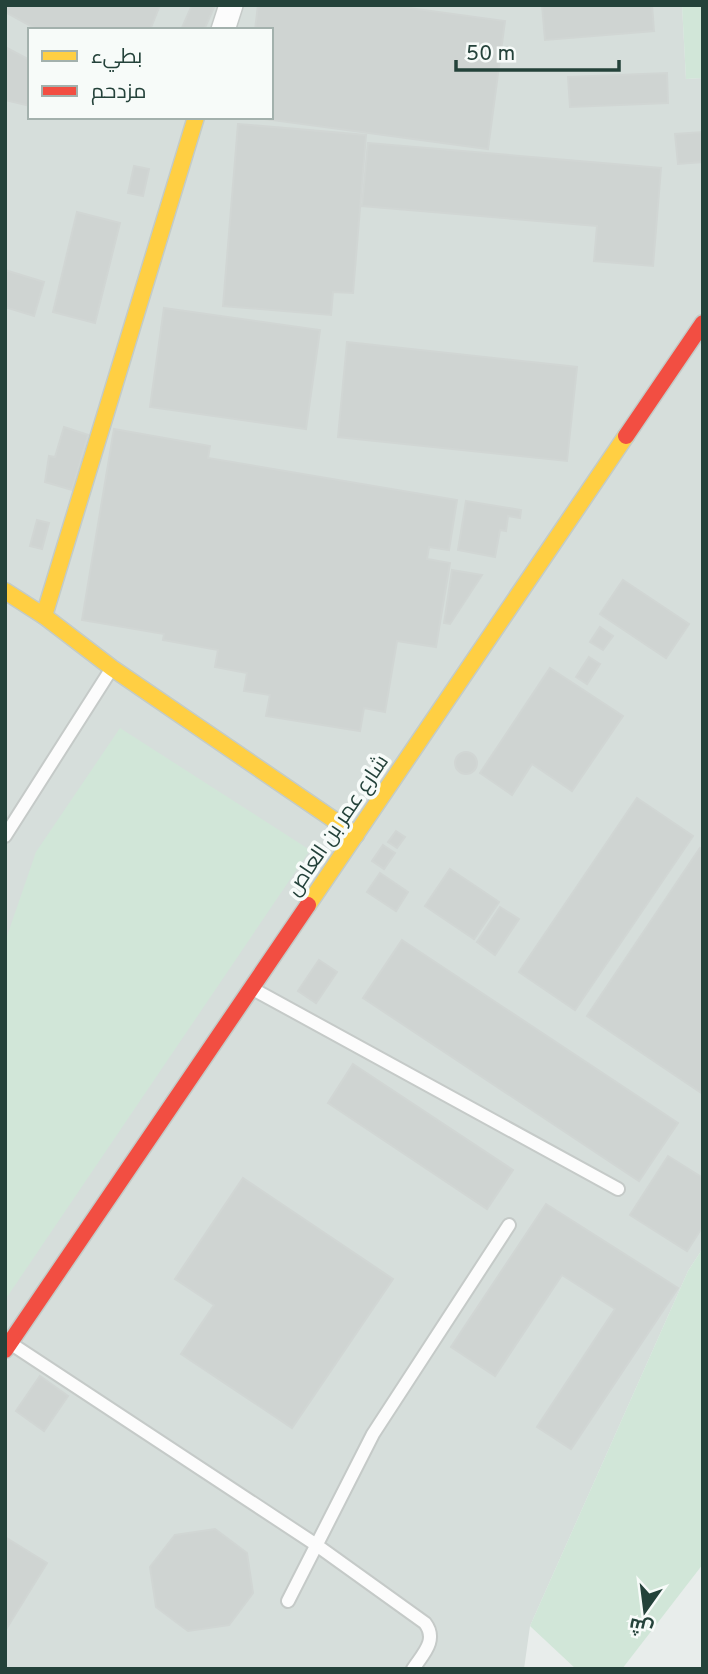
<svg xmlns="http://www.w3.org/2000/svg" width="708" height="1674" viewBox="0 0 708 1674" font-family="Overpass,Cairo,sans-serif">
  <rect width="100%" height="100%" fill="#e8edeb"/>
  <path fill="#d6dedb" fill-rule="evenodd" d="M 5,5 L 682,5 L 686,79 L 703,78 L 703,1248 L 688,1271 L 530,1626 L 524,1669 L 5,1669 ZM 30,30 L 271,30 L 271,117 L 30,117 Z"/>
  <g fill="#d1e6d8">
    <path d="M 682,5 L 703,5 L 703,78 L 686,79 Z"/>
    <path d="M 120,728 L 310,850 L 5,1300 L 5,942 L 36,852 Z"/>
    <path d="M 703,1248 L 703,1564 L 622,1669 L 576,1669 L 530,1626 L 688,1271 Z"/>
  </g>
  <g fill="#cfd4d2" stroke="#d1d6d4" stroke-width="2">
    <path d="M 5,5 L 160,5 L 150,30 L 38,30 L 5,12 Z"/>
    <path d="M 192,5 L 215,5 L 204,30 L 181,30 Z"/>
    <path d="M 258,5 L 387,5 L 505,21 L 488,149 L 251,117 L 271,117 L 271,30 L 255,30 Z"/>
    <path d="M 542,5 L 652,5 L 654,31 L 545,40 Z"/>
    <path d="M 5,47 L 30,60 L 30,106 L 5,100 Z"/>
    <path d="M 667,73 L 668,103 L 570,107 L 568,77 Z"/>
    <path d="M 238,124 L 366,135 L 353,293 L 333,292 L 331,315 L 223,306 Z"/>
    <path d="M 703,132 L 703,162 L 678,164 L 675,134 Z"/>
    <path d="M 368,143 L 661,168 L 653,266 L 594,261 L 597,226 L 362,206 Z"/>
    <path d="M 134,166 L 149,169 L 143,196 L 128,193 Z"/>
    <path d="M 77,212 L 120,223 L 95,323 L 53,312 Z"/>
    <path d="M 5,270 L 44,282 L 34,316 L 5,307 Z"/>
    <path d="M 164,308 L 320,330 L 306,429 L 150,407 Z"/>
    <path d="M 347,342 L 577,367 L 567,461 L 338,437 Z"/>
    <path d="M 64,427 L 88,435 L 72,490 L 45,482 L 49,456 L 55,457 Z"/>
    <path d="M 114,429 L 210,446 L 208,458 L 457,500 L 449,550 L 429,547 L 427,559 L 450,563 L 436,647 L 397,641 L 385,712 L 364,708 L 360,731 L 266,716 L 270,695 L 244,691 L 247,673 L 215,667 L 218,650 L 163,640 L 164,634 L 82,620 Z"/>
    <path d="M 466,501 L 521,510 L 520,518 L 508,516 L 506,531 L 500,530 L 495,557 L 458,550 Z"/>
    <path d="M 37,520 L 49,523 L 42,549 L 30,546 Z"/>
    <path d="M 452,570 L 482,575 L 450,624 L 444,623 Z"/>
    <path d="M 623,580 L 689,624 L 666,658 L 600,614 Z"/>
    <path d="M 600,627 L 613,636 L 603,650 L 590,642 Z"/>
    <path d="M 589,657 L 600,664 L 587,684 L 576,677 Z"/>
    <path d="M 550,668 L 623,716 L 572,791 L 532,764 L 512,795 L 480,773 Z"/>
    <circle cx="466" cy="763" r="11"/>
    <path d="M 637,798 L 693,836 L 575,1010 L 519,972 Z"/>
    <path d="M 396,831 L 405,837 L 397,848 L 388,842 Z"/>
    <path d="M 383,845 L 395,853 L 384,869 L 372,861 Z"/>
    <path d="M 700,848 L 703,850 L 703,1094 L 587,1016 Z"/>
    <path d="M 450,869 L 499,902 L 474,939 L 425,906 Z"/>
    <path d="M 380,873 L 408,892 L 396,911 L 367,892 Z"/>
    <path d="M 500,907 L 519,919 L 495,955 L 477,942 Z"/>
    <path d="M 402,940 L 678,1123 L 639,1181 L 363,998 Z"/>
    <path d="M 319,960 L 337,972 L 316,1003 L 298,991 Z"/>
    <path d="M 353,1064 L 513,1170 L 487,1209 L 328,1103 Z"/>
    <path d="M 668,1156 L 703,1178 L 703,1226 L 687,1251 L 630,1215 Z"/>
    <path d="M 243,1178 L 393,1279 L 292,1428 L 181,1354 L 214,1305 L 175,1279 Z"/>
    <path d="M 546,1204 L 678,1288 L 571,1449 L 537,1427 L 615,1309 L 562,1275 L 495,1376 L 451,1347 Z"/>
    <path d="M 40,1376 L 68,1396 L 44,1431 L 16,1411 Z"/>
    <path d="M 215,1529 L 247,1553 L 253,1593 L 229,1625 L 188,1631 L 156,1607 L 150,1567 L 175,1535 Z"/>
    <path d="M 5,1537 L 47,1563 L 5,1631 Z"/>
  </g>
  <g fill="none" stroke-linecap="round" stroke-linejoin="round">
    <g stroke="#c5cac8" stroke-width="16">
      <g id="lane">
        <path d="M 5,836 L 112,668"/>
        <path d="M 253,989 L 618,1189"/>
        <path d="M 10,1343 L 315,1544 L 425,1623 C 438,1640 423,1654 413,1669"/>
        <path d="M 288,1601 L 373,1434 L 509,1225"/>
      </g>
    </g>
    <g stroke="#c5cac8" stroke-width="26">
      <path id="street" d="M 223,30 L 231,5"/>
    </g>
    <g stroke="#c3cbc8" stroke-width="19">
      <g id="slow">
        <path d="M 5,591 L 44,616 L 112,668 L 356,835"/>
        <path d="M 44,616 L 196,117"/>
        <path d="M 308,905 L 626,436"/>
      </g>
    </g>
    <g stroke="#c3cbc8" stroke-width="19">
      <g id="jam">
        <path d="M 626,436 L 703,323"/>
        <path d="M 5,1350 L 308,905"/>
      </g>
    </g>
    <use href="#lane" stroke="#fcfcfc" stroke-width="12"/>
    <use href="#street" stroke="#fcfcfc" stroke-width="23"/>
    <use href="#slow" stroke="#ffcf43" stroke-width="16"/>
    <use href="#jam" stroke="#f24e42" stroke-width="16"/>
  </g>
  <g text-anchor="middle" stroke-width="7" stroke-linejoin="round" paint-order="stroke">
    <g font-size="21" fill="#24423a" stroke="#f7fbf9">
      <text transform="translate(337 825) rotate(-56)" y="7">شارع عمر بن العاص</text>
    </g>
  </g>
  <rect width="708" height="1674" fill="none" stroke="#24423a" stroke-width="14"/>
  <rect x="28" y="28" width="245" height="91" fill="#f7fbf9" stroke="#a3b1ad" stroke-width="2"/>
  <rect x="42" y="51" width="35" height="10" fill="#ffcf43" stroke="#a3b1ad" stroke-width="2"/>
  <text x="91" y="63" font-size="21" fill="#24423a">بطيء</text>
  <rect x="42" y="86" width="35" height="10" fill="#f24e42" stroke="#a3b1ad" stroke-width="2"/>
  <text x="91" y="98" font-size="21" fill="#24423a">مزدحم</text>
  <g transform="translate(645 1611) rotate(194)" stroke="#f7fbf9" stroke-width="5" paint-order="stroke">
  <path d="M0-5L12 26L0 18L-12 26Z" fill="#24423a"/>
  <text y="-10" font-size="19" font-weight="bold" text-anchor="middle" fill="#24423a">ش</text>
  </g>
  <path d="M456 60v10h163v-10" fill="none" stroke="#24423a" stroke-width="3.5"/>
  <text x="466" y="60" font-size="21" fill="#24423a" stroke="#f7fbf9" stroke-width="5" paint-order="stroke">50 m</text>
</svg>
